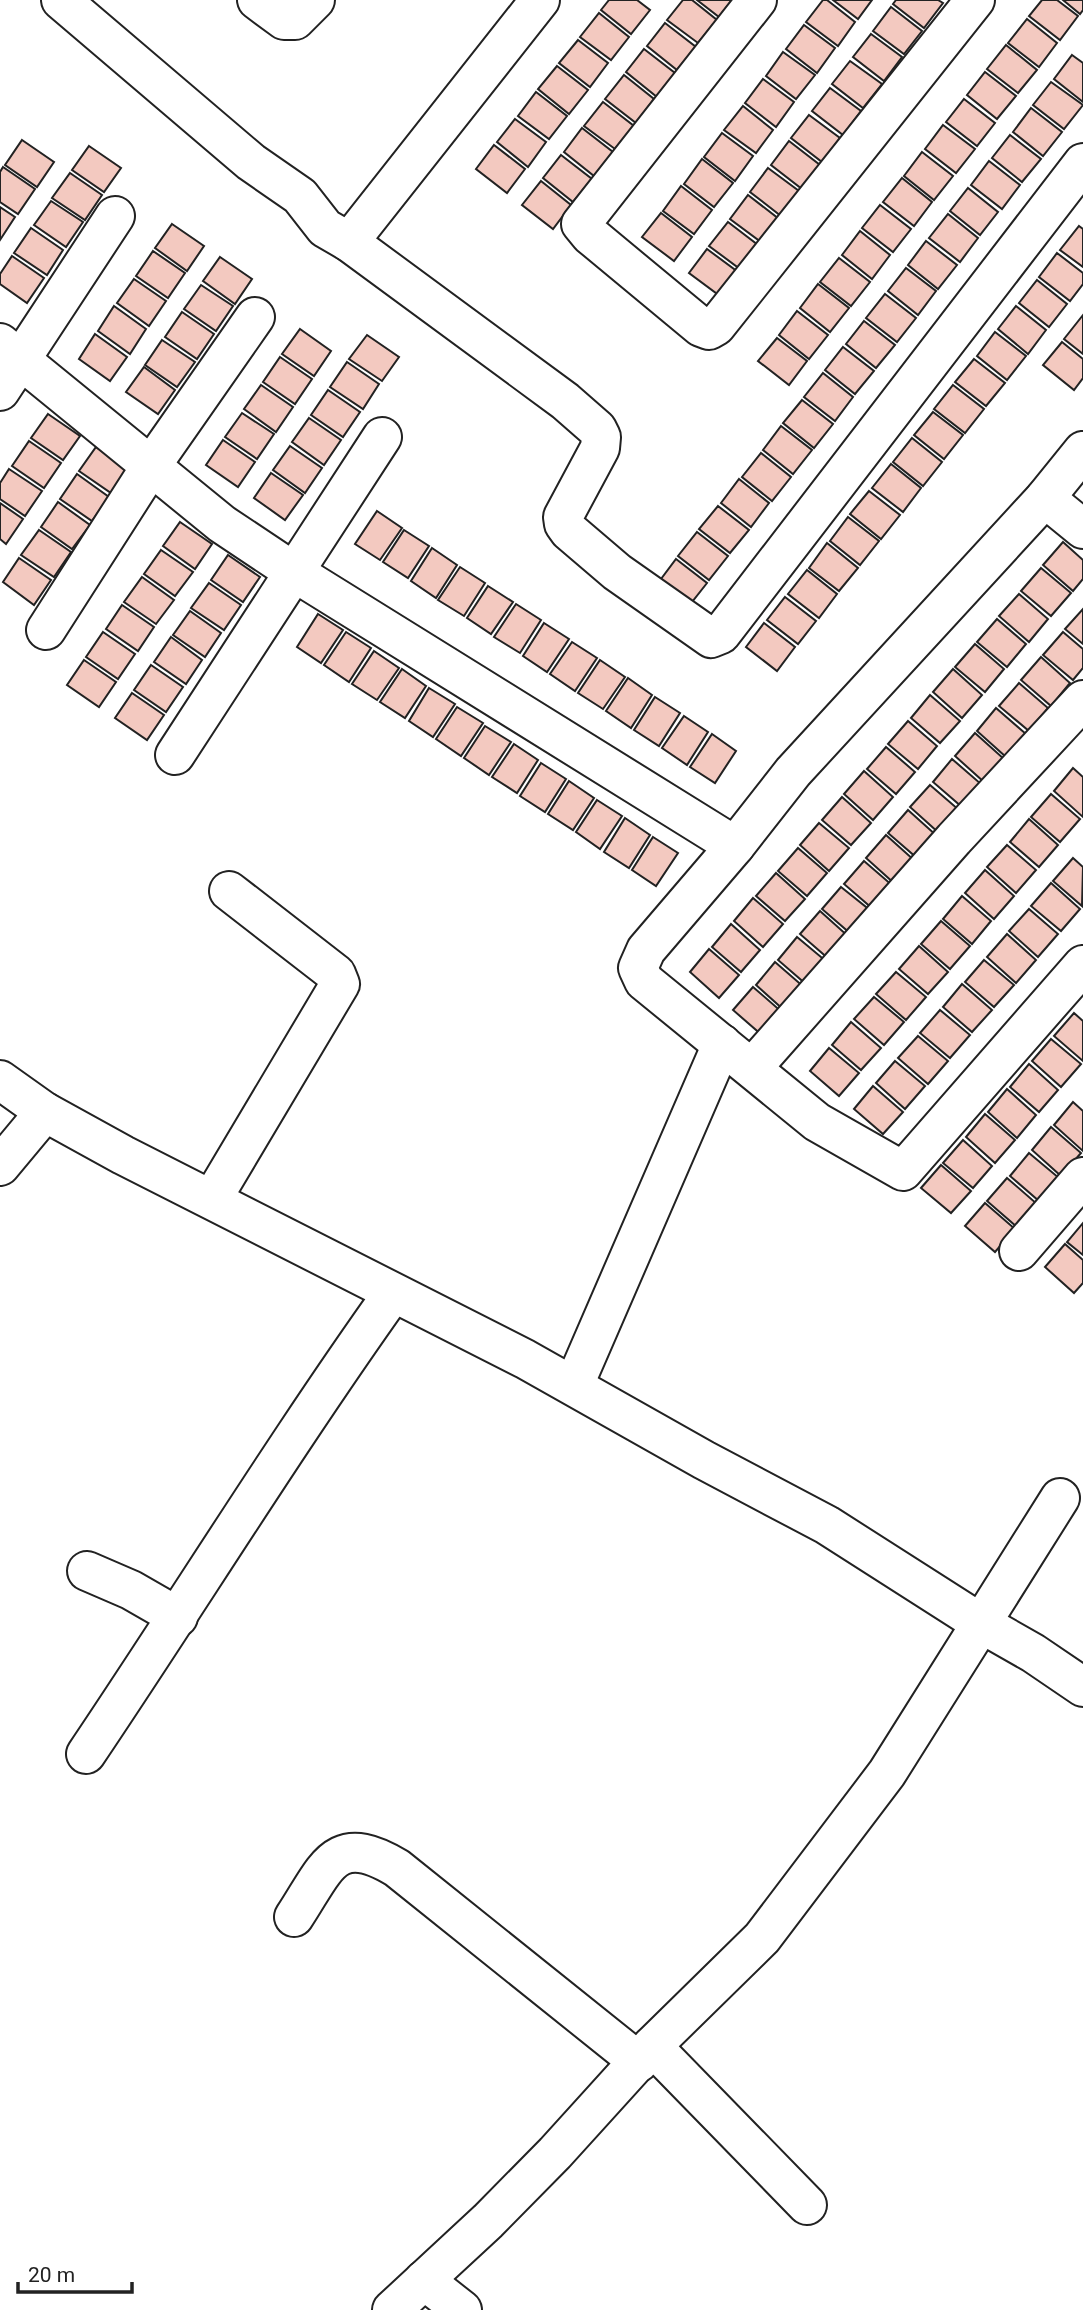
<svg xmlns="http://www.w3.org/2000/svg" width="1083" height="2310" viewBox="0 0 1083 2310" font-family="Roboto,sans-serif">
  <rect width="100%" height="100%" fill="#fff"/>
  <g fill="#f3c9c0" stroke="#222" stroke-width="2">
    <path d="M 609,0 L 637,0 L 650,10 L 631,34 L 601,10 Z"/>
    <path d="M 683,0 L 692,0 L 717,20 L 698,43 L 667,20 Z"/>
    <path d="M 697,0 L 732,0 L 719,17 Z"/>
    <path d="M 823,0 L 827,0 L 855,22 L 838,46 L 806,22 Z"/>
    <path d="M 833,0 L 872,0 L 858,19 Z"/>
    <path d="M 896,0 L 938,0 L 943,3 L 924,28 L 893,4 Z"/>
    <path d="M 1042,0 L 1057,0 L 1078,16 L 1060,40 L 1029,16 Z"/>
    <path d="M 1063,0 L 1083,0 L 1083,10 L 1080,14 Z"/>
    <path d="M 891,7 L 922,31 L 904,54 L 873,31 Z"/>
    <path d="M 599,13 L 629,37 L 611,60 L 580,37 Z"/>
    <path d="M 1027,19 L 1057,43 L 1039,67 L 1008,43 Z"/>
    <path d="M 665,23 L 696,47 L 677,70 L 647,46 Z"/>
    <path d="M 804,25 L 835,48 L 817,73 L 786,49 Z"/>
    <path d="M 871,34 L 902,57 L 884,81 L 853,57 Z"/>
    <path d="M 578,40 L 608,63 L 590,87 L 559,63 Z"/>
    <path d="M 1006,45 L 1037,70 L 1018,93 L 987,69 Z"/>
    <path d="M 644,49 L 675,73 L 657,97 L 626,72 Z"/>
    <path d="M 783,52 L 815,75 L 796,99 L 766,76 Z"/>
    <path d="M 1072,55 L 1083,63 L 1083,102 L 1054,79 Z"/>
    <path d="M 850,61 L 882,84 L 863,108 L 832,84 Z"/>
    <path d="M 557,66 L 588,90 L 569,114 L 538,89 Z"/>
    <path d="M 985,72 L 1016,96 L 997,119 L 967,95 Z"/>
    <path d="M 624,75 L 654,99 L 636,123 L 605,99 Z"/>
    <path d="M 763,79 L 794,102 L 776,127 L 745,103 Z"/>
    <path d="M 1051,82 L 1083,105 L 1064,129 L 1033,105 Z"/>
    <path d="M 830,88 L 861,111 L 843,135 L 812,111 Z"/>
    <path d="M 536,92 L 567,116 L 549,139 L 518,116 Z"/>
    <path d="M 964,99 L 995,123 L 977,146 L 946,122 Z"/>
    <path d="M 603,102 L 634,126 L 615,149 L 584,126 Z"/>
    <path d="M 743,106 L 773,130 L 756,153 L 724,130 Z"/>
    <path d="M 1031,108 L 1062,132 L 1043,156 L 1013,132 Z"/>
    <path d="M 809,115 L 840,138 L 822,162 L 791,138 Z"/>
    <path d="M 515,119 L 546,142 L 528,167 L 497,142 Z"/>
    <path d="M 943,125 L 975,149 L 956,173 L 925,149 Z"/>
    <path d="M 582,128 L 613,152 L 594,176 L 564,152 Z"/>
    <path d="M 722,133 L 753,156 L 735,181 L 704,157 Z"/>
    <path d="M 1010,135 L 1041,159 L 1022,182 L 992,158 Z"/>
    <path d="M 22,140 L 54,162 L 37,187 L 5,165 Z"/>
    <path d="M 789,141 L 820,165 L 802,189 L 771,165 Z"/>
    <path d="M 494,145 L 525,169 L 507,193 L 476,169 Z"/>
    <path d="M 89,146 L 121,168 L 104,192 L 72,170 Z"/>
    <path d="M 922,152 L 953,176 L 934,200 L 904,176 Z"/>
    <path d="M 561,155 L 592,179 L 573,202 L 543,178 Z"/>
    <path d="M 702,159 L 733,183 L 714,207 L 684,184 Z"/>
    <path d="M 989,161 L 1020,185 L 1002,209 L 971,185 Z"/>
    <path d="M 3,167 L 35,189 L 18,214 L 0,202 L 0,172 Z"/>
    <path d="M 768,168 L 799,191 L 781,216 L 750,192 Z"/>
    <path d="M 70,173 L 102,195 L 85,220 L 52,198 Z"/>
    <path d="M 902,178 L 932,202 L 914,226 L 883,202 Z"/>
    <path d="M 541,181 L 571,205 L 553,229 L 522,205 Z"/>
    <path d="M 681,186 L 712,210 L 694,234 L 663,211 Z"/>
    <path d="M 968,188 L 998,212 L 980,235 L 950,211 Z"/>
    <path d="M 748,195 L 779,219 L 761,242 L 730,219 Z"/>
    <path d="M 51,201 L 83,222 L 66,247 L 34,225 Z"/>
    <path d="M 880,205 L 911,229 L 893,252 L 862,228 Z"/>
    <path d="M 0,207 L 15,217 L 0,240 Z"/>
    <path d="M 661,213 L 692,237 L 674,261 L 642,237 Z"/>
    <path d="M 948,214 L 978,238 L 960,262 L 929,238 Z"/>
    <path d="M 728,222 L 758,245 L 740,269 L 709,246 Z"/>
    <path d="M 172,224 L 204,246 L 187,271 L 155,248 Z"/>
    <path d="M 1079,226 L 1083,229 L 1083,267 L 1060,250 Z"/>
    <path d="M 31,228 L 63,250 L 47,275 L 14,253 Z"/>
    <path d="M 860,231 L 890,255 L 872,279 L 842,255 Z"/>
    <path d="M 926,241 L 957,265 L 938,289 L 908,265 Z"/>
    <path d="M 707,249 L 738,272 L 720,296 L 689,273 Z"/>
    <path d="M 153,251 L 185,273 L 168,298 L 136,276 Z"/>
    <path d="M 1057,253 L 1083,273 L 1083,284 L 1070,301 L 1039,277 Z"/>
    <path d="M 12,256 L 44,278 L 27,303 L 0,284 L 0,274 Z"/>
    <path d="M 220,257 L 252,279 L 235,304 L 203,281 Z"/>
    <path d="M 839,258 L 870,282 L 851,306 L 820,282 Z"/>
    <path d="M 906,268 L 936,291 L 918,315 L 888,291 Z"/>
    <path d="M 134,279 L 166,301 L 149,326 L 117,303 Z"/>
    <path d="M 1037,280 L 1067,304 L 1049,327 L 1019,303 Z"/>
    <path d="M 818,284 L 849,308 L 830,332 L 800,308 Z"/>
    <path d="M 201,285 L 233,306 L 216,331 L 184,309 Z"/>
    <path d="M 885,294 L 916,318 L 897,342 L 866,318 Z"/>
    <path d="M 114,306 L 146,329 L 130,354 L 98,331 Z"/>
    <path d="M 1016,306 L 1046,330 L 1028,354 L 998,329 Z"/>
    <path d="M 797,311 L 828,335 L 809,359 L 779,335 Z"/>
    <path d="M 182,312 L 214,334 L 197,359 L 165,337 Z"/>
    <path d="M 1083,315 L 1083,354 L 1064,339 Z"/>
    <path d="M 864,321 L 895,345 L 876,368 L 846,344 Z"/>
    <path d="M 300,329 L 331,351 L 314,376 L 282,354 Z"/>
    <path d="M 995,332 L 1026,356 L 1007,380 L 977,356 Z"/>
    <path d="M 95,334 L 127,357 L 110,381 L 79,359 Z"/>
    <path d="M 367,335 L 399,357 L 382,381 L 349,359 Z"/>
    <path d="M 777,338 L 807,361 L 789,385 L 758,361 Z"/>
    <path d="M 162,340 L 195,362 L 177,387 L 145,365 Z"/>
    <path d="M 1062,342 L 1083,359 L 1083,378 L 1074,390 L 1043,365 Z"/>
    <path d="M 843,347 L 874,371 L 855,394 L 825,370 Z"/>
    <path d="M 280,357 L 312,379 L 295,404 L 263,382 Z"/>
    <path d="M 974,359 L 1005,383 L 986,406 L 955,382 Z"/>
    <path d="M 347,362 L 379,384 L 363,409 L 330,387 Z"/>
    <path d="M 144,367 L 175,390 L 158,414 L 126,392 Z"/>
    <path d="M 823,373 L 853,397 L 835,421 L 804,397 Z"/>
    <path d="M 261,385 L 293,407 L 276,432 L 244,409 Z"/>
    <path d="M 953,385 L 984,409 L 965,433 L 934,409 Z"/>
    <path d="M 328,390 L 360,412 L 343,437 L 311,415 Z"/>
    <path d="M 802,400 L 833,424 L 814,448 L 783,423 Z"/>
    <path d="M 933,412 L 963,435 L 944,459 L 914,435 Z"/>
    <path d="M 242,413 L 274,434 L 257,459 L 225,437 Z"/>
    <path d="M 48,414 L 80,436 L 63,460 L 31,438 Z"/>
    <path d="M 309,418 L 341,440 L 324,465 L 292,442 Z"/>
    <path d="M 781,426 L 812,450 L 793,474 L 763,450 Z"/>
    <path d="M 912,438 L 942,462 L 923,486 L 893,462 Z"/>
    <path d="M 223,440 L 255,462 L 238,487 L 206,465 Z"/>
    <path d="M 29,441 L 61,463 L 44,488 L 12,466 Z"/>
    <path d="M 290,446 L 322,468 L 305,493 L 273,470 Z"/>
    <path d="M 96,447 L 128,469 L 111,493 L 79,471 Z"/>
    <path d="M 761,453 L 791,477 L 772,501 L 742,477 Z"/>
    <path d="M 891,464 L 921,488 L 903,512 L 872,488 Z"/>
    <path d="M 9,469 L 42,491 L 25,516 L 0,499 L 0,483 Z"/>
    <path d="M 271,473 L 303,495 L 285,520 L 254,498 Z"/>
    <path d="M 77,474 L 109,497 L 92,521 L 60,499 Z"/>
    <path d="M 739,479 L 769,503 L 751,527 L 721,503 Z"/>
    <path d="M 869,491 L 900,515 L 881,539 L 850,514 Z"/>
    <path d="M 58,502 L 90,525 L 72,549 L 41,527 Z"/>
    <path d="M 0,503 L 23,519 L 6,544 L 0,539 Z"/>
    <path d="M 718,506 L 749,530 L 730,553 L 699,529 Z"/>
    <path d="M 377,511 L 402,528 L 380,560 L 355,544 Z"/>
    <path d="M 848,517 L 879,541 L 860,565 L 830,541 Z"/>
    <path d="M 180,522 L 212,544 L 195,569 L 163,546 Z"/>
    <path d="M 39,530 L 71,552 L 54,577 L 21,555 Z"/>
    <path d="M 404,530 L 429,546 L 408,578 L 383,562 Z"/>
    <path d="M 697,532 L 728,556 L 709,580 L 678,556 Z"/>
    <path d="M 1063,542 L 1083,560 L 1083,579 L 1073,591 L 1043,565 Z"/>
    <path d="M 827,543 L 858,568 L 839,591 L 809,568 Z"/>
    <path d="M 432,548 L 457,565 L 436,598 L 411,581 Z"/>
    <path d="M 161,550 L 193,572 L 175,596 L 144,574 Z"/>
    <path d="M 228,555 L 260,577 L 243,602 L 211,580 Z"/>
    <path d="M 19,558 L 51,580 L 34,605 L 3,582 Z"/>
    <path d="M 676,559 L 707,583 L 688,607 L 658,583 Z"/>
    <path d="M 460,567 L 485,583 L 464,616 L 438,600 Z"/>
    <path d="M 1041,568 L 1071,593 L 1051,616 L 1021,591 Z"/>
    <path d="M 807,570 L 837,594 L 819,618 L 788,594 Z"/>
    <path d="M 142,577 L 174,600 L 156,624 L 124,602 Z"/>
    <path d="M 209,583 L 241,605 L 224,630 L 191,608 Z"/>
    <path d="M 488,586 L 513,602 L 491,634 L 467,618 Z"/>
    <path d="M 1019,594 L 1048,619 L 1029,642 L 999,616 Z"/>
    <path d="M 785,597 L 816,621 L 798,644 L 767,620 Z"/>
    <path d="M 516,604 L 541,620 L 520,653 L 494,637 Z"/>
    <path d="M 122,605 L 154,627 L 138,651 L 106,629 Z"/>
    <path d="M 1083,609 L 1083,644 L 1065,629 Z"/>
    <path d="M 190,611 L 221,633 L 205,657 L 173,635 Z"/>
    <path d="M 318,614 L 343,630 L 321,663 L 297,647 Z"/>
    <path d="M 997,619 L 1026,644 L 1007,667 L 977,642 Z"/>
    <path d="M 544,623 L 569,639 L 547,672 L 523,656 Z"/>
    <path d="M 764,623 L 795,647 L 777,671 L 746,647 Z"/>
    <path d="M 103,632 L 135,654 L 118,679 L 86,657 Z"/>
    <path d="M 346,632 L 371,648 L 349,682 L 324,665 Z"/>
    <path d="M 1063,632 L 1083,649 L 1083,668 L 1073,680 L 1043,655 Z"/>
    <path d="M 171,637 L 202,660 L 186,684 L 154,662 Z"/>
    <path d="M 572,642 L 597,658 L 575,691 L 550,674 Z"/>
    <path d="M 975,644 L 1004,669 L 985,692 L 955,667 Z"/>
    <path d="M 374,651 L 399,668 L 377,700 L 352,684 Z"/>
    <path d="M 1041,657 L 1070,683 L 1051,706 L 1021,680 Z"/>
    <path d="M 84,660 L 116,682 L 99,707 L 67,685 Z"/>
    <path d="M 600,660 L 625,677 L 603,709 L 578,693 Z"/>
    <path d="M 151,665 L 183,687 L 166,712 L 134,690 Z"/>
    <path d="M 402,669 L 426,686 L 405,718 L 380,702 Z"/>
    <path d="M 953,669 L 982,695 L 962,718 L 933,692 Z"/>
    <path d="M 628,678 L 652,695 L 631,728 L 606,711 Z"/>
    <path d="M 1019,683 L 1048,708 L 1029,731 L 999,706 Z"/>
    <path d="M 429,688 L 455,704 L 433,737 L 409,721 Z"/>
    <path d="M 132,693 L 164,715 L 147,740 L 115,718 Z"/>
    <path d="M 930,695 L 960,721 L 940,743 L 911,718 Z"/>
    <path d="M 655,697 L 680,713 L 659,746 L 634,730 Z"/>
    <path d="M 457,707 L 483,723 L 461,756 L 436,739 Z"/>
    <path d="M 996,708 L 1026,734 L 1006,757 L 977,731 Z"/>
    <path d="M 684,716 L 708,732 L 687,765 L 662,748 Z"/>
    <path d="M 908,721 L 937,746 L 918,769 L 888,744 Z"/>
    <path d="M 485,726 L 511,742 L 489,775 L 464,758 Z"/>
    <path d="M 975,733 L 1004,759 L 984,782 L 955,756 Z"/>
    <path d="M 712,734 L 736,751 L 715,783 L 690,767 Z"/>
    <path d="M 514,744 L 538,760 L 517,793 L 492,777 Z"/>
    <path d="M 886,747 L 915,772 L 896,794 L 867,769 Z"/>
    <path d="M 952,759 L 981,784 L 962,807 L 933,782 Z"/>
    <path d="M 541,763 L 566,779 L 545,812 L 520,796 Z"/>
    <path d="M 1073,768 L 1083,777 L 1083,817 L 1054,791 Z"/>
    <path d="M 864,771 L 893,797 L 873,820 L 844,794 Z"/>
    <path d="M 569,781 L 594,798 L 573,830 L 548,814 Z"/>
    <path d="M 930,785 L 959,810 L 939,833 L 910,807 Z"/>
    <path d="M 1051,794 L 1080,819 L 1060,842 L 1031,817 Z"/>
    <path d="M 842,797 L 871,823 L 851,845 L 822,820 Z"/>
    <path d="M 597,800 L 622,816 L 600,849 L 576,832 Z"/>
    <path d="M 908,810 L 937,836 L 917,858 L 888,833 Z"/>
    <path d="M 625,818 L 650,835 L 629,868 L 604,852 Z"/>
    <path d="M 1029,819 L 1058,845 L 1039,867 L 1010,842 Z"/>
    <path d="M 819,823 L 849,848 L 829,871 L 800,845 Z"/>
    <path d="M 886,835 L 915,861 L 895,884 L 866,858 Z"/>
    <path d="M 653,837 L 678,853 L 656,886 L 632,870 Z"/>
    <path d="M 1007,845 L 1036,870 L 1016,893 L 987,867 Z"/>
    <path d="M 798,848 L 827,873 L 807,896 L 778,871 Z"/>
    <path d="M 1073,858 L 1083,867 L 1082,906 L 1053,881 Z"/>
    <path d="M 864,861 L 893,886 L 873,909 L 844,884 Z"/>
    <path d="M 985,870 L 1014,896 L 994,919 L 965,893 Z"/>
    <path d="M 776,873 L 805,899 L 785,921 L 756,896 Z"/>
    <path d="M 1051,883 L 1080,909 L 1061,931 L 1031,906 Z"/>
    <path d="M 841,887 L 871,911 L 851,934 L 822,909 Z"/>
    <path d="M 962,896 L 991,921 L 972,944 L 943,919 Z"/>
    <path d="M 753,898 L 783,924 L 763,947 L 734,921 Z"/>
    <path d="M 1029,909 L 1058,934 L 1038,957 L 1009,931 Z"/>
    <path d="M 820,911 L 849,937 L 830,960 L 800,934 Z"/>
    <path d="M 941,921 L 970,946 L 950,969 L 921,944 Z"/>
    <path d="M 731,924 L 760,950 L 741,972 L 712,947 Z"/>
    <path d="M 1007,934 L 1036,960 L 1016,983 L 987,957 Z"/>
    <path d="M 797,937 L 827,962 L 807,985 L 778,960 Z"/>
    <path d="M 919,946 L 948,972 L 928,994 L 899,969 Z"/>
    <path d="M 709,949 L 739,975 L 719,998 L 690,972 Z"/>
    <path d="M 984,960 L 1014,985 L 994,1007 L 965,982 Z"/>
    <path d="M 775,962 L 805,988 L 785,1011 L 756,985 Z"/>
    <path d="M 896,972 L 926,997 L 906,1020 L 876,994 Z"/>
    <path d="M 962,984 L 992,1010 L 972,1032 L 943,1007 Z"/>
    <path d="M 753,987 L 783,1013 L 763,1036 L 733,1010 Z"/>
    <path d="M 874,997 L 904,1022 L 884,1045 L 854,1019 Z"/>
    <path d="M 940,1010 L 970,1035 L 950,1058 L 920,1033 Z"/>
    <path d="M 1074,1013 L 1083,1021 L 1083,1061 L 1054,1036 Z"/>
    <path d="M 851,1022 L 881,1048 L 861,1070 L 832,1045 Z"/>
    <path d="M 918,1036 L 948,1061 L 928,1084 L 898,1058 Z"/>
    <path d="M 1051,1039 L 1081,1064 L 1061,1087 L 1032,1061 Z"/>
    <path d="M 829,1048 L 859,1073 L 839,1096 L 810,1071 Z"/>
    <path d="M 895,1061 L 925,1086 L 905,1109 L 876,1083 Z"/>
    <path d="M 1029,1064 L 1058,1090 L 1039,1112 L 1010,1087 Z"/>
    <path d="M 873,1086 L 903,1112 L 883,1134 L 854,1109 Z"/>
    <path d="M 1007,1089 L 1036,1115 L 1017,1138 L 988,1112 Z"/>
    <path d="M 1073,1102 L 1083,1111 L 1083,1151 L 1054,1125 Z"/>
    <path d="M 985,1114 L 1015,1140 L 995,1163 L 966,1137 Z"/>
    <path d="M 1051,1127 L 1081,1153 L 1061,1176 L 1032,1150 Z"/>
    <path d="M 963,1140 L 992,1166 L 973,1188 L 943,1163 Z"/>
    <path d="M 1029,1153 L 1059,1178 L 1039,1201 L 1010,1176 Z"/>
    <path d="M 941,1165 L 971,1191 L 951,1213 L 921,1188 Z"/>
    <path d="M 1007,1178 L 1037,1204 L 1017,1227 L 987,1201 Z"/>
    <path d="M 985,1203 L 1015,1229 L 995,1252 L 965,1226 Z"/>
    <path d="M 1083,1223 L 1083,1255 L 1067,1242 Z"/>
    <path d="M 1065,1244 L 1083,1260 L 1083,1283 L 1074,1293 L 1045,1267 Z"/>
  </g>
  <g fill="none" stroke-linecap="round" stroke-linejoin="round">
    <g stroke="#222" stroke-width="42">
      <g id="minor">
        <path d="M 61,0 L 251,162 L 300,196 L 325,228 L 349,242 L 565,401 L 597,429 L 601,437 L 600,448 L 563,517 L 564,524 L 569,531 L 617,572 L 711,638 L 721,634 L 1083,163"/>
        <path d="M 257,0 L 284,20 L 295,20 L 315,0"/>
        <path d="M 757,0 L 581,224 L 590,235 L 701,327 L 709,330 L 716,326 L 975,0"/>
        <path d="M 349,242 L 540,0"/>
        <path d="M 0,343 L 222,524 L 294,572 L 735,846"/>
        <path d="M 0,391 L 115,216"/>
        <path d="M 1083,451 L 1045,498 L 793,772 L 735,846 L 646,950 L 638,968 L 644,981 L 817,1122 L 903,1171 L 1083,965"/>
        <path d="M 1045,498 L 1083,529"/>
        <path d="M 46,630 L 151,466 L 255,317"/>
        <path d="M 175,755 L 382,437"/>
        <path d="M 752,1068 L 954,839 L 1083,700"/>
        <path d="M 0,1080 L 45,1112 L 123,1155 L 525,1359 L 704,1460 L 827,1525 L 982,1624 L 1033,1653 L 1083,1687"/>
        <path d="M 0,1166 L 45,1112"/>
        <path d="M 212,1199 L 340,984 L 336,974 L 229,891"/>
        <path d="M 1019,1251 L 1083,1177"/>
        <path d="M 574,1385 L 722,1044"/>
        <path d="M 87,1571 L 131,1590 L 178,1617"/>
        <path d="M 86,1754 C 189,1601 286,1443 393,1293"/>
        <path d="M 294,1917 C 326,1869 334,1830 397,1868 L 639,2062"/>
        <path d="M 652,2046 L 807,2205"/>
        <path d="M 424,2280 L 462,2310"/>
        <path d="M 392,2310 L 488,2221 L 555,2153 L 652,2046 L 762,1938 L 887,1773 L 1060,1498"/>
      </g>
    </g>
    <use href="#minor" stroke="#fff" stroke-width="38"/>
  </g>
  <path d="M18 2282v10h114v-10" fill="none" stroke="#222222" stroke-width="3.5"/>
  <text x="28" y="2282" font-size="21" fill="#222222" stroke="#ffffff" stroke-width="5" paint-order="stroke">20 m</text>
</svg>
